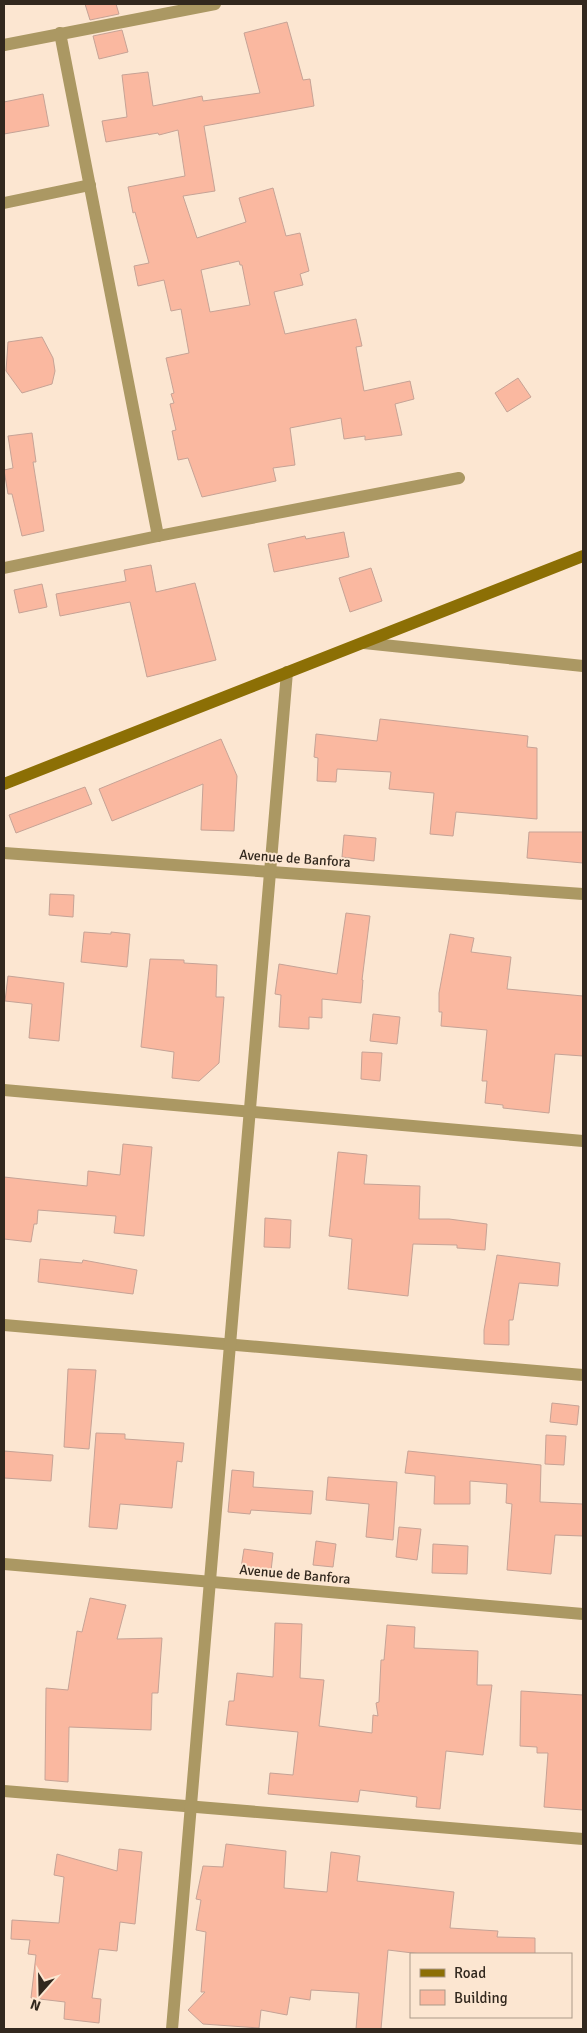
<svg xmlns="http://www.w3.org/2000/svg" width="587" height="2033" viewBox="0 0 587 2033" font-family="Signika,sans-serif">
  <rect width="100%" height="100%" fill="#fce6d1"/>
  <g fill="#fab8a0" stroke="#c6a396" fill-rule="evenodd">
    <path d="M 85,4 L 116,4 L 119,14 L 90,20 Z"/>
    <path d="M 287,22 L 303,80 L 310,79 L 314,106 L 204,126 L 215,191 L 183,196 L 197,238 L 246,222 L 239,198 L 273,188 L 286,236 L 300,233 L 309,271 L 300,274 L 303,285 L 274,292 L 285,334 L 356,319 L 362,346 L 356,347 L 364,391 L 410,381 L 414,399 L 395,404 L 402,435 L 365,440 L 365,436 L 344,439 L 341,418 L 290,428 L 295,465 L 273,468 L 276,481 L 202,497 L 188,458 L 178,460 L 172,431 L 176,430 L 170,404 L 174,403 L 171,394 L 174,393 L 166,358 L 189,353 L 181,309 L 171,311 L 164,280 L 138,286 L 134,266 L 149,263 L 135,212 L 133,213 L 128,187 L 185,176 L 178,130 L 159,135 L 158,133 L 106,142 L 102,121 L 127,117 L 122,75 L 148,72 L 153,106 L 202,96 L 203,101 L 260,93 L 244,33 ZM 239,261 L 240,265 L 242,265 L 250,305 L 210,312 L 201,270 Z"/>
    <path d="M 122,30 L 128,52 L 99,59 L 93,36 Z"/>
    <path d="M 43,94 L 49,126 L 4,134 L 4,102 Z"/>
    <path d="M 42,337 L 53,358 L 55,371 L 52,384 L 22,393 L 6,371 L 8,342 Z"/>
    <path d="M 518,378 L 531,397 L 507,412 L 495,393 Z"/>
    <path d="M 32,433 L 36,462 L 33,462 L 44,531 L 22,536 L 12,494 L 8,494 L 4,470 L 13,468 L 8,436 Z"/>
    <path d="M 344,532 L 349,557 L 274,572 L 268,544 L 305,536 L 306,539 Z"/>
    <path d="M 151,565 L 156,592 L 195,583 L 216,660 L 147,677 L 130,602 L 60,616 L 56,594 L 126,581 L 124,570 Z"/>
    <path d="M 371,568 L 382,601 L 350,612 L 339,578 Z"/>
    <path d="M 42,584 L 47,607 L 19,613 L 14,590 Z"/>
    <path d="M 380,719 L 528,736 L 527,747 L 537,748 L 537,819 L 456,812 L 453,836 L 430,834 L 434,793 L 389,789 L 391,772 L 337,769 L 336,782 L 317,781 L 318,758 L 314,757 L 316,734 L 377,741 Z"/>
    <path d="M 221,739 L 237,776 L 234,831 L 201,830 L 203,784 L 112,821 L 99,789 Z"/>
    <path d="M 85,787 L 92,804 L 16,833 L 9,815 Z"/>
    <path d="M 529,832 L 583,832 L 583,863 L 527,858 Z"/>
    <path d="M 344,835 L 376,838 L 374,861 L 342,857 Z"/>
    <path d="M 50,894 L 74,895 L 73,917 L 49,915 Z"/>
    <path d="M 346,913 L 370,916 L 362,980 L 363,980 L 361,1003 L 322,999 L 322,1018 L 309,1017 L 309,1029 L 279,1027 L 281,995 L 275,994 L 279,964 L 337,974 Z"/>
    <path d="M 84,932 L 111,934 L 111,932 L 130,934 L 127,967 L 81,962 Z"/>
    <path d="M 450,934 L 474,938 L 471,952 L 511,957 L 507,989 L 583,996 L 583,1056 L 555,1054 L 549,1113 L 503,1108 L 503,1105 L 485,1103 L 487,1081 L 482,1081 L 487,1030 L 441,1026 L 442,1012 L 439,1012 L 439,993 Z"/>
    <path d="M 150,959 L 184,960 L 184,963 L 217,965 L 216,997 L 224,997 L 219,1063 L 199,1081 L 172,1078 L 174,1052 L 141,1047 Z"/>
    <path d="M 8,976 L 64,983 L 59,1041 L 29,1038 L 32,1004 L 5,1001 Z"/>
    <path d="M 373,1014 L 400,1017 L 397,1044 L 370,1041 Z"/>
    <path d="M 362,1052 L 382,1053 L 380,1081 L 361,1079 Z"/>
    <path d="M 123,1144 L 152,1147 L 144,1236 L 114,1233 L 116,1216 L 38,1210 L 37,1224 L 34,1224 L 31,1242 L 4,1239 L 4,1177 L 87,1186 L 88,1171 L 120,1175 Z"/>
    <path d="M 338,1152 L 367,1155 L 364,1184 L 420,1186 L 419,1219 L 449,1219 L 487,1224 L 485,1250 L 457,1248 L 457,1245 L 413,1244 L 408,1296 L 348,1289 L 352,1239 L 329,1236 Z"/>
    <path d="M 265,1218 L 291,1220 L 290,1248 L 264,1247 Z"/>
    <path d="M 497,1255 L 560,1263 L 558,1286 L 519,1283 L 513,1320 L 509,1320 L 509,1345 L 484,1344 L 484,1330 Z"/>
    <path d="M 40,1259 L 82,1263 L 83,1260 L 137,1270 L 133,1294 L 38,1282 Z"/>
    <path d="M 68,1369 L 96,1370 L 89,1449 L 64,1447 Z"/>
    <path d="M 552,1403 L 579,1406 L 577,1425 L 550,1422 Z"/>
    <path d="M 96,1433 L 125,1434 L 125,1439 L 184,1443 L 182,1462 L 177,1461 L 172,1508 L 120,1504 L 117,1529 L 89,1527 Z"/>
    <path d="M 546,1435 L 566,1436 L 564,1465 L 545,1464 Z"/>
    <path d="M 4,1451 L 53,1455 L 51,1481 L 4,1478 Z"/>
    <path d="M 408,1451 L 541,1465 L 540,1502 L 583,1504 L 583,1536 L 555,1535 L 551,1574 L 507,1570 L 512,1504 L 506,1503 L 507,1484 L 470,1481 L 470,1504 L 434,1504 L 435,1476 L 405,1473 Z"/>
    <path d="M 232,1470 L 254,1472 L 253,1487 L 313,1491 L 311,1514 L 251,1510 L 250,1514 L 228,1512 Z"/>
    <path d="M 328,1477 L 397,1482 L 393,1540 L 366,1537 L 369,1504 L 326,1500 Z"/>
    <path d="M 399,1527 L 421,1529 L 417,1560 L 396,1557 Z"/>
    <path d="M 316,1541 L 336,1544 L 333,1567 L 313,1565 Z"/>
    <path d="M 433,1544 L 468,1546 L 467,1574 L 432,1573 Z"/>
    <path d="M 244,1549 L 273,1553 L 271,1571 L 241,1568 Z"/>
    <path d="M 90,1598 L 126,1605 L 117,1639 L 162,1638 L 158,1693 L 152,1693 L 151,1730 L 69,1727 L 68,1782 L 45,1780 L 46,1688 L 68,1690 L 77,1631 L 82,1632 Z"/>
    <path d="M 275,1623 L 302,1624 L 300,1678 L 324,1680 L 319,1726 L 372,1733 L 373,1715 L 378,1716 L 376,1703 L 379,1702 L 381,1660 L 384,1660 L 387,1625 L 415,1627 L 414,1648 L 478,1651 L 477,1685 L 492,1685 L 483,1755 L 446,1751 L 440,1809 L 416,1807 L 417,1797 L 360,1790 L 358,1802 L 268,1794 L 270,1773 L 293,1775 L 298,1732 L 226,1725 L 229,1701 L 234,1701 L 237,1673 L 273,1677 Z"/>
    <path d="M 521,1691 L 583,1695 L 583,1810 L 544,1807 L 548,1753 L 537,1753 L 537,1747 L 520,1746 Z"/>
    <path d="M 226,1844 L 286,1851 L 284,1888 L 327,1892 L 331,1852 L 360,1856 L 357,1881 L 454,1892 L 450,1928 L 498,1931 L 497,1937 L 535,1938 L 535,1954 L 421,1954 L 388,1950 L 381,2029 L 356,2029 L 359,1993 L 311,1990 L 310,2000 L 290,1997 L 287,2015 L 261,2010 L 259,2028 L 203,2024 L 188,2010 L 205,1992 L 201,1992 L 206,1932 L 196,1930 L 201,1900 L 196,1899 L 203,1866 L 223,1867 Z"/>
    <path d="M 119,1849 L 142,1852 L 135,1924 L 120,1922 L 117,1951 L 99,1949 L 92,1998 L 101,1999 L 99,2023 L 64,2019 L 65,2002 L 31,1998 L 36,1955 L 28,1954 L 30,1940 L 11,1939 L 12,1920 L 59,1923 L 64,1877 L 54,1875 L 57,1854 L 117,1871 Z"/>
  </g>
  <g fill="none" stroke-linecap="round" stroke-linejoin="round">
    <g stroke="#ab9863" stroke-width="12">
      <path d="M 60,33 L 158,536"/>
      <path d="M 4,45 L 215,4"/>
      <path d="M 4,203 L 90,185"/>
      <path d="M 4,568 L 158,536 L 459,478"/>
      <path d="M 364,643 L 583,666"/>
      <path d="M 4,853 L 583,894"/>
      <path d="M 4,1090 L 583,1141"/>
      <path d="M 4,1325 L 583,1375"/>
      <path d="M 4,1564 L 583,1614"/>
      <path d="M 4,1791 L 583,1839"/>
      <path d="M 172,2029 L 287,672"/>
    </g>
    <path stroke="#8c6f05" stroke-width="12" d="M 4,784 L 583,556"/>
  </g>
  <g text-anchor="middle" stroke-width="4" stroke-linejoin="round" paint-order="stroke">
    <g font-size="14" fill="#32281e" stroke="#fce6d1">
      <text transform="translate(295 858) rotate(4)" y="5">Avenue de Banfora</text>
      <text transform="translate(295 1574) rotate(5)" y="5">Avenue de Banfora</text>
    </g>
  </g>
  <rect width="587" height="2033" fill="none" stroke="#32281e" stroke-width="10"/>
  <rect x="410" y="1953" width="162" height="65" fill="#fce6d1" stroke="#ab9a89"/>
  <rect x="420" y="1969" width="25" height="8" fill="#8c6f05" stroke="#ab9a89"/>
  <text x="454" y="1978" font-size="15" fill="#32281e">Road</text>
  <rect x="420" y="1990" width="25" height="15" fill="#fab8a0" stroke="#ab9a89"/>
  <text x="454" y="2003" font-size="15" fill="#32281e">Building</text>
  <g transform="translate(40 1993) rotate(200)" stroke="#fce6d1" stroke-width="4" paint-order="stroke">
  <path d="M0-4L9 19L0 12L-9 19Z" fill="#32281e"/>
  <text y="-8" font-size="14" font-weight="bold" text-anchor="middle" fill="#32281e">N</text>
  </g>
</svg>
